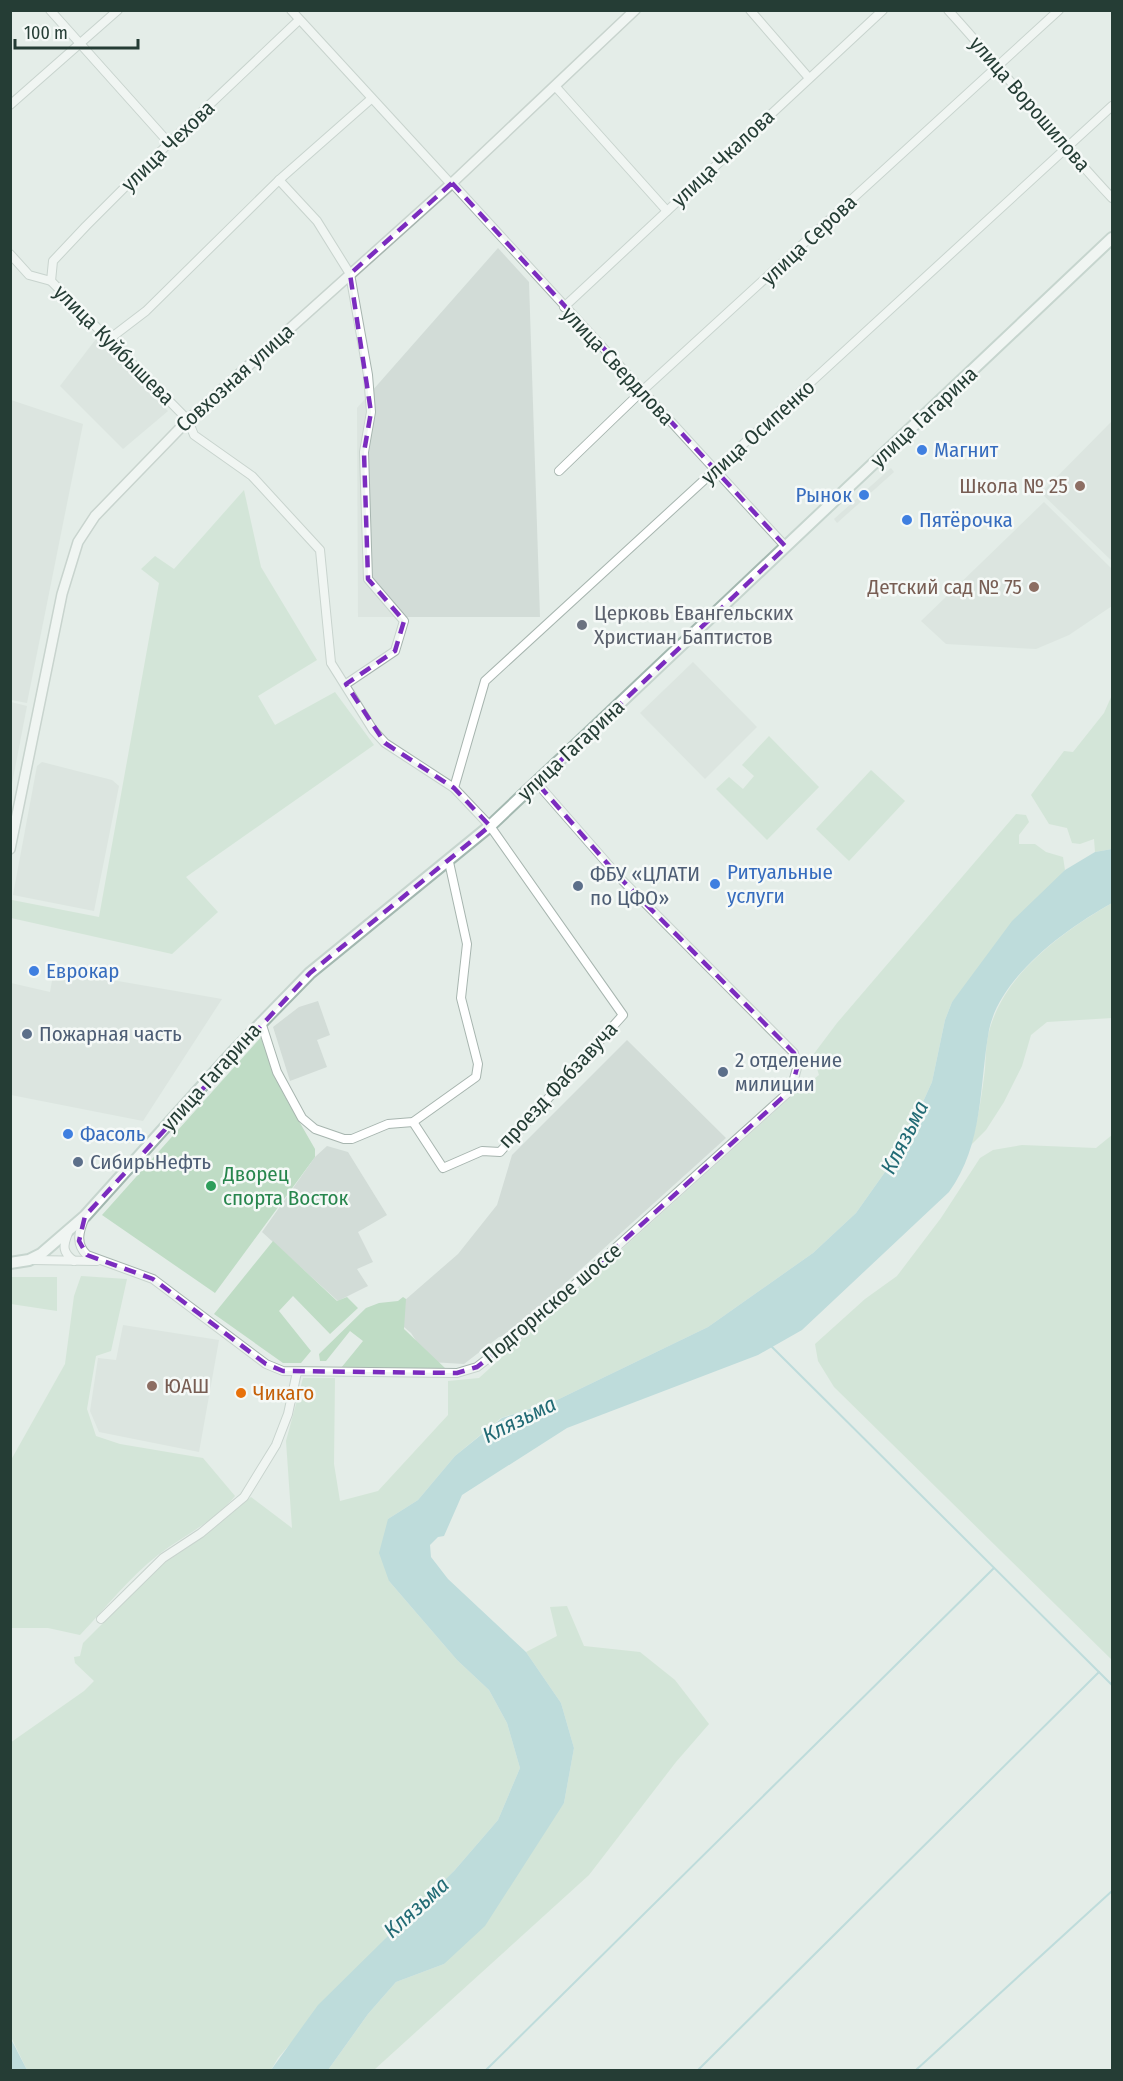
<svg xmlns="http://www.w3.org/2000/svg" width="1123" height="2081" viewBox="0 0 1123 2081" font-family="'Fira Sans Condensed',sans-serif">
  <rect width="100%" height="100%" fill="#e4ede8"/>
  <g fill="#d2dcd7">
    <path d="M 498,248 L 529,282 L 540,617 L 358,617 L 357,408 Z"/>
    <path d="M 96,339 L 168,411 L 123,449 L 60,386 Z"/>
    <path d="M 11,400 L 83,424 L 27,703 L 11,700 Z"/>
    <path d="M 1112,421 L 1112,561 L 1041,493 Z"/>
    <path d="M 891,468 L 894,472 L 837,523 L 834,519 Z"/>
    <path d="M 1044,502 L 1112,569 L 1112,606 L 1069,635 L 1036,649 L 946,644 L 921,621 Z"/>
    <path d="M 693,662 L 757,727 L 705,779 L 640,713 Z"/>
    <path d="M 11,702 L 27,706 L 11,789 L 10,702 Z"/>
    <path d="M 42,762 L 112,780 L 119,786 L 94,911 L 13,895 L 37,766 Z"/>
    <path d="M 54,970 L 222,999 L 143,1121 L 11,1095 L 11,983 L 50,992 Z"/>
    <path d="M 318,1001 L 330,1035 L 317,1040 L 327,1067 L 290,1081 L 273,1027 L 299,1007 Z"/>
    <path d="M 627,1040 L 726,1138 L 508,1335 L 499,1337 L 464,1364 L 430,1362 L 411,1333 L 389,1314 L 458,1254 L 497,1205 L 512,1155 Z"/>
    <path d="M 327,1146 L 348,1152 L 387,1215 L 358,1232 L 373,1262 L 357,1269 L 368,1286 L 338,1301 L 262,1232 L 315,1157 Z"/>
    <path d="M 123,1325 L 219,1340 L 199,1452 L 99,1432 L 90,1411 L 98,1358 L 116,1360 Z"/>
  </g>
  <g fill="#bfdcc5">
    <path d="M 244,490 L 261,567 L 317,660 L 258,696 L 275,725 L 335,692 L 374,745 L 186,877 L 218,912 L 172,954 L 11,918 L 12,900 L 99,917 L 159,583 L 141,569 L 155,556 L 174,569 Z"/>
    <path d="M 1112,695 L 1112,849 L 1095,852 L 1094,839 L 1080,844 L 1072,843 L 1067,828 L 1049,824 L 1031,795 L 1064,751 L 1073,752 L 1104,713 Z"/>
    <path d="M 769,736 L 819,787 L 767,840 L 716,789 L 729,777 L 743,789 L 754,776 L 742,765 Z"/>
    <path d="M 871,770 L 905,801 L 849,861 L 816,829 Z"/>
    <path d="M 1016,814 L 1026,815 L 1029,822 L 1019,835 L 1019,844 L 1035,844 L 1046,852 L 1063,857 L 1065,870 L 952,1002 L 945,1020 L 932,1082 L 902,1148 L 856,1213 L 813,1253 L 708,1327 L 557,1400 L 501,1418 L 455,1456 L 418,1500 L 388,1519 L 389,1581 L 457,1660 L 489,1690 L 507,1723 L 520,1768 L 498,1820 L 454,1871 L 297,2036 L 278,2058 L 271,2070 L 27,2070 L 11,2037 L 10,1743 L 84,1691 L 94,1681 L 75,1663 L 74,1657 L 80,1656 L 83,1643 L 160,1566 L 204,1536 L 251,1497 L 292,1528 L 286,1441 L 303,1378 L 335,1378 L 334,1464 L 340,1501 L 378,1491 L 448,1415 L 448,1381 L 479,1378 L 794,1094 L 819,1075 L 813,1055 L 837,1023 Z"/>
    <path d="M 1112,903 L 1112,1018 L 1047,1022 L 1031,1035 L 1022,1066 L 1004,1102 L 986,1130 L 971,1145 C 978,1120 982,1095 985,1069 C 986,1056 986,1040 990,1028 C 1007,971 1064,931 1112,903 Z"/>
    <path d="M 262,1036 L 284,1095 L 315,1149 L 315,1157 L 215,1293 L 102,1215 Z"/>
    <path d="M 1112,1135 L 1112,1660 L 834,1387 L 818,1361 L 815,1344 L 865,1299 L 897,1276 L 941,1218 L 980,1158 L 993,1150 L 1022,1145 L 1096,1148 Z"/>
    <path d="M 273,1241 L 337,1301 L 347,1297 L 358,1308 L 330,1334 L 293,1296 L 279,1311 L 311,1351 L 301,1363 L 283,1363 L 214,1314 Z"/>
    <path d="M 81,1276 L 127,1279 L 111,1351 L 96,1356 L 87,1409 L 96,1436 L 120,1444 L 203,1458 L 235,1496 C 214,1522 184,1535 158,1555 C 129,1577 105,1609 80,1635 L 48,1628 L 11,1628 L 11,1460 L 65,1364 L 74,1296 Z"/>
    <path d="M 11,1277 L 57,1277 L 57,1311 L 11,1304 Z"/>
    <path d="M 403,1297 L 406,1299 L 404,1329 L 446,1369 L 341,1368 L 363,1341 L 350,1331 L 326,1361 L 320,1361 L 319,1354 L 366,1308 L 379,1303 L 398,1301 Z"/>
    <path d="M 567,1606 L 584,1646 L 640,1652 L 675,1680 L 709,1724 L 676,1762 L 589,1875 L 374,2070 L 328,2070 L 368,2014 L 396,1982 L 444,1964 L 564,1803 L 574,1748 L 561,1703 L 526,1652 L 557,1636 L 550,1607 Z"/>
  </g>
  <g fill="#90c7cd">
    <path d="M 1112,849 L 1112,903 C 1067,928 1000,976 989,1030 C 979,1086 984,1144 949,1192 L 802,1330 L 758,1355 L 567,1428 L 462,1495 L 444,1536 L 438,1537 L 430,1545 L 431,1557 L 448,1579 L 526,1652 L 561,1703 L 574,1748 L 564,1803 L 485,1926 L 444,1964 L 396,1982 L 368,2014 L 328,2070 L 271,2070 L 318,2005 L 454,1871 L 498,1820 L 520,1768 L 507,1723 L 489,1690 L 457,1660 L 389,1581 L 379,1553 L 388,1519 L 418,1500 L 455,1456 L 502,1418 L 557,1400 L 708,1327 L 813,1253 L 856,1213 L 902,1148 L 932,1082 L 945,1020 L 952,1002 L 1012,921 L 1065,870 L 1095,852 Z"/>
    <path d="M 10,2037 L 27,2070 L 11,2070 Z"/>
  </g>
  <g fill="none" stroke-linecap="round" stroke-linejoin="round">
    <g stroke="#90c7cd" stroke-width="2">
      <path d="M 772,1347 L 1112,1685"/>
      <path d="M 486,2070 L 994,1568"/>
      <path d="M 698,2070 L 1099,1672"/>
      <path d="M 916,2070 L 1112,1891"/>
    </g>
    <g stroke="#a7b5af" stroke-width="10">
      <g id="minor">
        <path d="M 50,10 L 169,143"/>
        <path d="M 291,10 L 451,184"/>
        <path d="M 750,10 L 809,78"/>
        <path d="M 948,10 C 1005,72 1055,138 1112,198"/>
        <path d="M 555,86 L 667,211"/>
        <path d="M 10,105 L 118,10"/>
        <path d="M 279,180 L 317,221 L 350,274 L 368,375 L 371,412 L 364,452 L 368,579 L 404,621 L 395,651 L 346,684"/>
        <path d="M 452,183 L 786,547"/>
        <path d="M 10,254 L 29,275 L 51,281 L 188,420 L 194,435 L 252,476 L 320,550 L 331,663 L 373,730 L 385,743 L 454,788 L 490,826 L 623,1015 L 500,1152 L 482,1151 L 443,1168 L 413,1122"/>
        <path d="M 51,281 L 53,261 L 86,226 L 169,143 L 299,20"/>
        <path d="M 564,307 L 883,10"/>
        <path d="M 108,340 L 146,311 L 279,180 L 371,99"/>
        <path d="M 559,471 L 642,391 L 1059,10"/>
        <path d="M 454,788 L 485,681 L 1112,106"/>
        <path d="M 261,1022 L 277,1072 L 302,1118 L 315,1129 L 344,1139 L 352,1139 L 388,1124 L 413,1122 L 476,1077 L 478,1064 L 461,998 L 467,944 L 449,862"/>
        <path d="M 85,1217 C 79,1231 75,1244 87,1255 L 153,1279 L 266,1364 L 283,1371 L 457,1373 L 477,1367 L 522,1332 L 791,1090 L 797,1068 L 794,1053 L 620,878 L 537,783"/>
        <path d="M 68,1233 C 63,1246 62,1252 74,1261"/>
        <path d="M 31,1260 L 97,1261"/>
        <path d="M 101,1619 L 163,1558 L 201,1533 L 244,1497 L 276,1445 L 288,1414 L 297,1372"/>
      </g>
    </g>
    <g stroke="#a7b5af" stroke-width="12">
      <path id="tertiary" d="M 10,849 L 62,594 L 78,542 L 95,516 L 188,420 L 451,184 L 635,10"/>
    </g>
    <g stroke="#a3b8b0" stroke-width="14">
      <path id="secondary" d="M 10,1263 L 29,1260 L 41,1254 L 85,1216 L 232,1053 L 310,973 L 490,826 L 1112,238"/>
    </g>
    <use href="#minor" stroke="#fff" stroke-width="8"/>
    <use href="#tertiary" stroke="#fff" stroke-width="9"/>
    <use href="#secondary" stroke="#fff" stroke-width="10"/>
  </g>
  <path d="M0 0H1123V2081H0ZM 452,183 L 786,547 L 537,783 L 620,878 L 794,1053 L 797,1068 L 791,1090 L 522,1332 L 477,1367 L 457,1373 L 283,1371 L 266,1364 L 153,1279 L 87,1255 L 79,1241 L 85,1216 L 310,973 L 490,826 L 454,788 L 385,743 L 346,684 L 395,651 L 404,621 L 368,579 L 364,452 L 371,412 L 350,274 Z" fill="#e4ede8" fill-opacity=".55" fill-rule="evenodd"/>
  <path fill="none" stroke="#7b2cbf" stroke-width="4.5" stroke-dasharray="12 8" stroke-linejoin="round" d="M 452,183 L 786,547 L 537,783 L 620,878 L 794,1053 L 797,1068 L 791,1090 L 522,1332 L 477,1367 L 457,1373 L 283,1371 L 266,1364 L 153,1279 L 87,1255 L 79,1241 L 85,1216 L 310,973 L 490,826 L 454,788 L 385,743 L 346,684 L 395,651 L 404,621 L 368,579 L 364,452 L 371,412 L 350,274 Z"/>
  <g fill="#3f7fe0" stroke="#f5f9f7" stroke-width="2">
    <circle cx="922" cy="450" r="6"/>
    <circle cx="864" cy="495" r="6"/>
    <circle cx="907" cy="520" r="6"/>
    <circle cx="715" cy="884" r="6"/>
    <circle cx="34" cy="971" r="6"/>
    <circle cx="68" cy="1134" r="6"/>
  </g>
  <g fill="#8d6e63" stroke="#f5f9f7" stroke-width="2">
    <circle cx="1080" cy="486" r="6"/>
    <circle cx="1034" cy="587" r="6"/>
    <circle cx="152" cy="1386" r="6"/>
  </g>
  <circle fill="#6b7280" stroke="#f5f9f7" stroke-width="2" cx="582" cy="625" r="6"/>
  <g fill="#5c6f8a" stroke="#f5f9f7" stroke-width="2">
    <circle cx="578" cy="886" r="6"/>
    <circle cx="27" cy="1034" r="6"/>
    <circle cx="723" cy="1072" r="6"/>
    <circle cx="78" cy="1162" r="6"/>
  </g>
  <circle fill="#2e9e5b" stroke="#f5f9f7" stroke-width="2" cx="211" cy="1186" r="6"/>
  <circle fill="#e8710a" stroke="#f5f9f7" stroke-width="2" cx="241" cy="1393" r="6"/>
  <g text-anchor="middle" stroke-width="5" stroke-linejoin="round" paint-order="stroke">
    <g font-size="21" fill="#253d35" stroke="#f5f9f7">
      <text transform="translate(1030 104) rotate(49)" y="7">улица Ворошилова</text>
      <text transform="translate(168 146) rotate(-44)" y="7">улица Чехова</text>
      <text transform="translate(723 158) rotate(-43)" y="7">улица Чкалова</text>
      <text transform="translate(809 240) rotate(-43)" y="7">улица Серова</text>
      <text transform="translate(114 345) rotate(45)" y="7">улица Куйбышева</text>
      <text transform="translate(618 366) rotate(47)" y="7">улица Свердлова</text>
      <text transform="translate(235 378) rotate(-42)" y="7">Совхозная улица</text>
      <text transform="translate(924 417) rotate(-43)" y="7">улица Гагарина</text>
      <text transform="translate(758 432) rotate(-42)" y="7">улица Осипенко</text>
      <text transform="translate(571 750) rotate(-43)" y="7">улица Гагарина</text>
      <text transform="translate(211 1077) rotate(-48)" y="7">улица Гагарина</text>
      <text transform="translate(558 1085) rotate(-47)" y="7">проезд Фабзавуча</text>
      <text transform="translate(552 1303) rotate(-40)" y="7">Подгорнское шоссе</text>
    </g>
    <g font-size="21" fill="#366cbe" stroke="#f5f9f7" text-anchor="start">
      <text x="934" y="457">Магнит</text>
      <text x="852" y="502" text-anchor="end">Рынок</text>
      <text x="919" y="527">Пятёрочка</text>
      <text x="727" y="879">Ритуальные<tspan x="727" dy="24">услуги</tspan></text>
      <text x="46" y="978">Еврокар</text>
      <text x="80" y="1141">Фасоль</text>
    </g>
    <g font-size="21" fill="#785e54" stroke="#f5f9f7" text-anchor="end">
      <text x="1068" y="493">Школа № 25</text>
      <text x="1022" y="594">Детский сад № 75</text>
      <text x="164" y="1393" text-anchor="start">ЮАШ</text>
    </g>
    <g font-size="21" fill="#5b616d" stroke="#f5f9f7" text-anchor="start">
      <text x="594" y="620">Церковь Евангельских<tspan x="594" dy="24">Христиан Баптистов</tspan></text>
    </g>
    <g font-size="21" fill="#4e5e75" stroke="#f5f9f7" text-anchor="start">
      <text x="590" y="881">ФБУ «ЦЛАТИ<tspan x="590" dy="24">по ЦФО»</tspan></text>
      <text x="39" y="1041">Пожарная часть</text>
      <text x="735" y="1067">2 отделение<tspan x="735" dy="24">милиции</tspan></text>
      <text x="90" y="1169">СибирьНефть</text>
    </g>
    <g font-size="21" fill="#27864d" stroke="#f5f9f7" text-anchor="start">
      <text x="223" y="1181">Дворец<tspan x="223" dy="24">спорта Восток</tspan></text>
    </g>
    <g font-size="21" fill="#c56008" stroke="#f5f9f7" text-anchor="start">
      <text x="253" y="1400">Чикаго</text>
    </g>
    <g font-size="22" font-style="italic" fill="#226b75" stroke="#f5f9f7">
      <text transform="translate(904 1137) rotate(-63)" y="8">Клязьма</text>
      <text transform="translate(519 1419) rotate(-26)" y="8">Клязьма</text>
      <text transform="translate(416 1907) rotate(-42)" y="8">Клязьма</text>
    </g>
  </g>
  <rect width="1123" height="2081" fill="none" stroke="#253d35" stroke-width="24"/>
  <path d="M15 39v9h123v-9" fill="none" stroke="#253d35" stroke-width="3"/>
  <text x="24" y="39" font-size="18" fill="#253d35" stroke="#f5f9f7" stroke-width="4.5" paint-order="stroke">100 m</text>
</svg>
